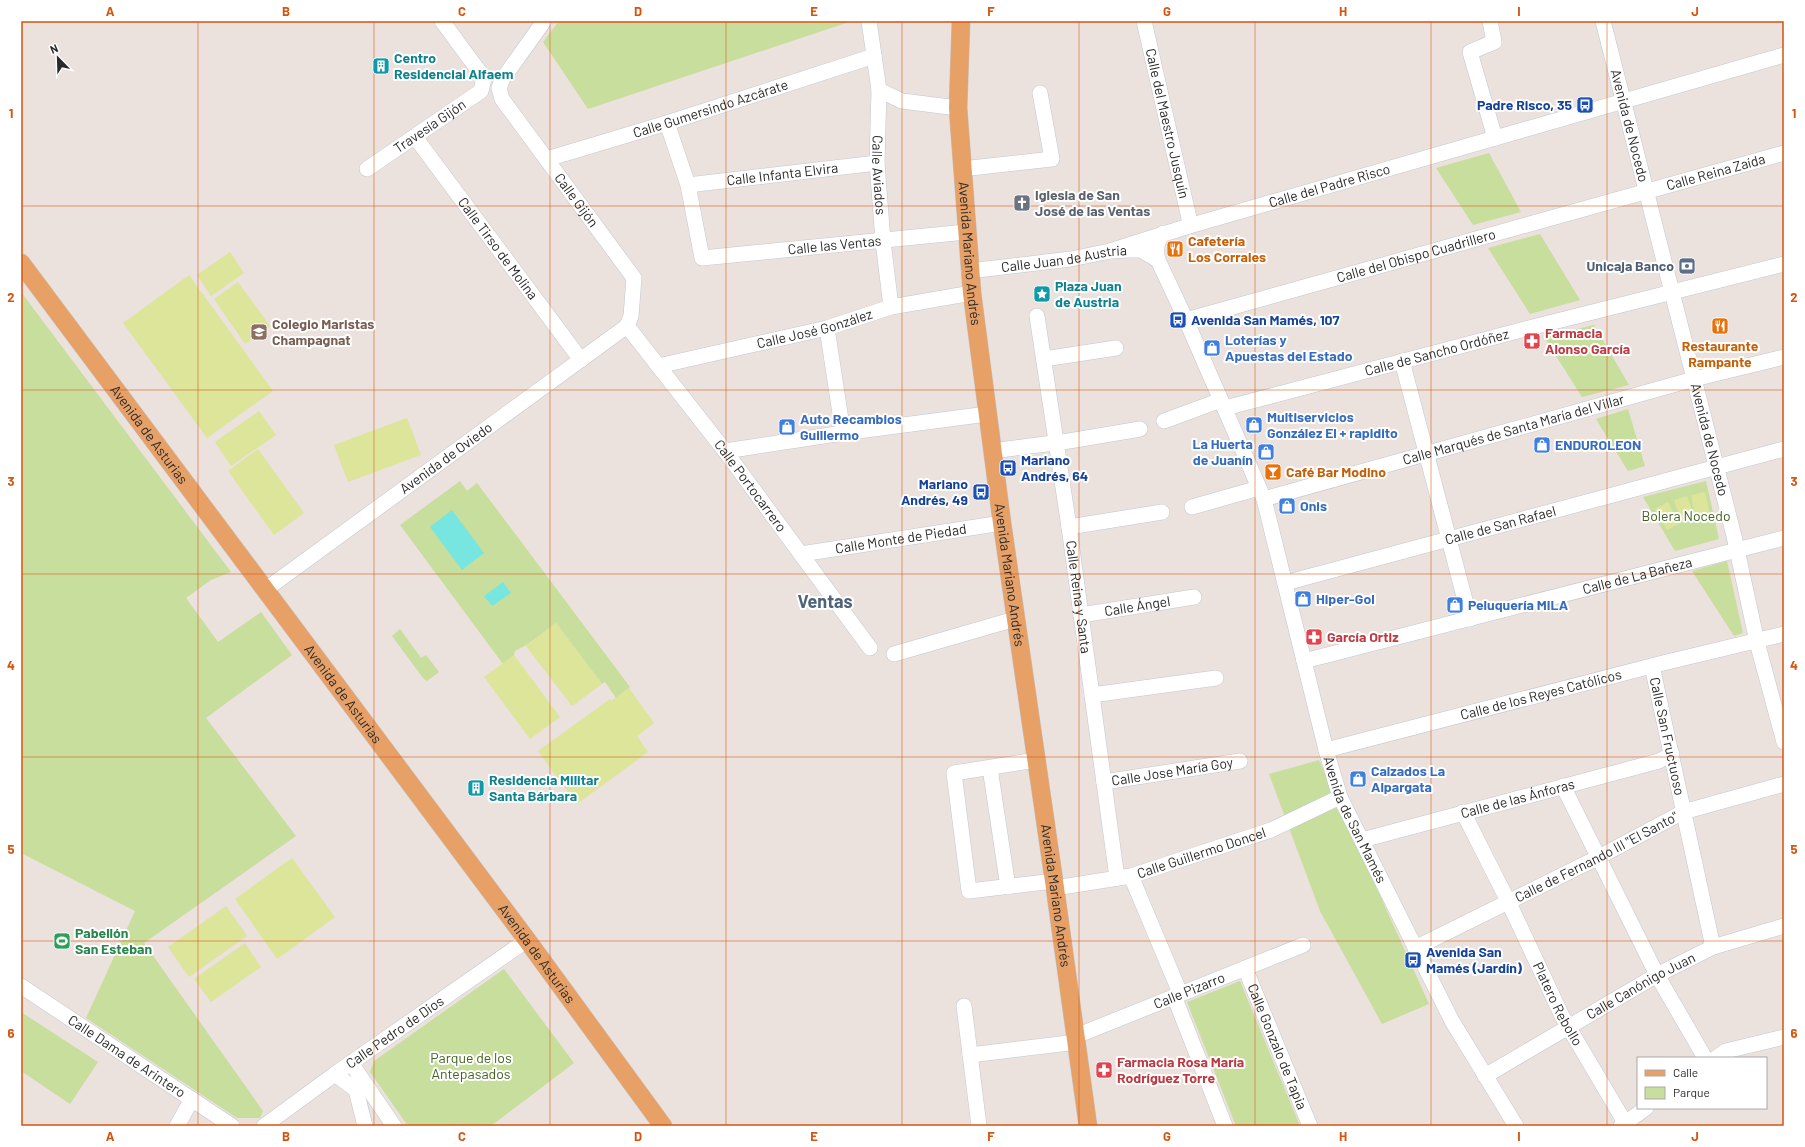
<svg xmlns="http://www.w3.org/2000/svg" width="1805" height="1147" viewBox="0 0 1805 1147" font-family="Barlow,sans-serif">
  <rect width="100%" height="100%" fill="#ebe1dd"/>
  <g fill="#c8de9d">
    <path d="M 559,21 L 852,21 L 588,109 L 543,42 Z"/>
    <path d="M 1489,153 L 1521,212 L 1473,225 L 1436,168 Z"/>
    <path d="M 1540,234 L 1580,300 L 1530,314 L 1488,248 Z"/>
    <path d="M 21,292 L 231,572 L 211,580 L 186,598 L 218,642 L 261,612 L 292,655 L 206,718 L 296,836 L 144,943 L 263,1111 L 260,1118 L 237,1118 L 86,1018 L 135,911 L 21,853 Z"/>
    <path d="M 1594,325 L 1629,385 L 1582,397 L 1544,337 Z"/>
    <path d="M 1628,409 L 1645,466 L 1628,471 L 1596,419 Z"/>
    <path d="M 460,481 L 467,491 L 477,483 L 630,687 L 616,698 L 605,682 L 602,684 L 556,623 L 528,644 L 515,651 L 514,655 L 503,664 L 400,525 Z"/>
    <path d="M 1706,481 L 1719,539 L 1675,551 L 1643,497 Z"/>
    <path d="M 1727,561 L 1743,633 L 1734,636 L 1692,571 Z"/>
    <path d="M 400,629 L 421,658 L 426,655 L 439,672 L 427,681 L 423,678 L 392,636 Z"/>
    <path d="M 1319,760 L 1429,1004 L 1382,1024 L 1320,911 L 1269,774 Z"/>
    <path d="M 504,969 L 574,1063 L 491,1126 L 408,1126 L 370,1072 L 374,1061 Z"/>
    <path d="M 1240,981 L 1300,1126 L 1236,1126 L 1187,1002 Z"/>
    <path d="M 21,1012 L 98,1062 L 70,1104 L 21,1071 Z"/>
  </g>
  <g fill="#dce59a">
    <path d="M 230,252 L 244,273 L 211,296 L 197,275 Z"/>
    <path d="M 189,275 L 273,391 L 207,438 L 123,323 Z"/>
    <path d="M 238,282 L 270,326 L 245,344 L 214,299 Z"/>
    <path d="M 259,411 L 276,435 L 231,466 L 215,442 Z"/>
    <path d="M 407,418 L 421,455 L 348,482 L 334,445 Z"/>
    <path d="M 258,449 L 304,513 L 274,535 L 228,471 Z"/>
    <path d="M 1705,492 L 1710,515 L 1696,519 L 1691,495 Z"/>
    <path d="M 1687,496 L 1695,518 L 1682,523 L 1674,500 Z"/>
    <path d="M 1668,502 L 1679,524 L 1667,530 L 1655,509 Z"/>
    <path d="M 556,623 L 602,684 L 572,706 L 526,646 Z"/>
    <path d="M 514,655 L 560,717 L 530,739 L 484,677 Z"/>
    <path d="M 629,688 L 654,723 L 637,736 L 648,752 L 577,804 L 538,751 L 610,699 L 611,701 Z"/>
    <path d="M 292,858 L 335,917 L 277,959 L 235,899 Z"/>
    <path d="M 226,906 L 247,936 L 189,977 L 168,947 Z"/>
    <path d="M 245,943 L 261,967 L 211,1002 L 194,979 Z"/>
  </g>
  <g fill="#77e6e1">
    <path d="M 452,510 L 484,553 L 462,570 L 430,527 Z"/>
    <path d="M 503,582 L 511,593 L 492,606 L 484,596 Z"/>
  </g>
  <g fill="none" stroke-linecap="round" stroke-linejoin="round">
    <g stroke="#c2c8d0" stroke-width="16">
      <g id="minor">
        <path id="s1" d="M 544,21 L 502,80 L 499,88 L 502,99 L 634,278 L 631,316 L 627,326"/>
        <path d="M 869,21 L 879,90 L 902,101 L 958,108"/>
        <path id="s2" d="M 1144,21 L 1189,218 L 1189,226"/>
        <path d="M 1490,21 L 1494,42 L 1470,52 L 1495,138"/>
        <path id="s3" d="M 1603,21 L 1734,536 L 1757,642 L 1784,742"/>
        <path id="s4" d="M 879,90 L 877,163 L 883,241 L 891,307"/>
        <path id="s5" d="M 667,123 L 688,185 L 702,258 L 966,232"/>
        <path id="s6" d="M 415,137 L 581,360"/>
        <path id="s7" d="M 547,159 L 667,123 L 874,56"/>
        <path id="s8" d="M 367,169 L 481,91 L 484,78 L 442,21"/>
        <path d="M 962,169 L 1052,159 L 1040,93"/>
        <path id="s9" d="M 688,185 L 877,163"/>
        <path id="s10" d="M 1163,233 C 1157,243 1155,248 1158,260 L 1186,320 L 1264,499 L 1326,750 L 1340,797 L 1452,1021 L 1516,1126"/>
        <path id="s11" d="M 1110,251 L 1189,226 L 1784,55"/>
        <path id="s12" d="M 969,271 L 1071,259 L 1110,251 L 1129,250 L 1141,250 L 1158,260"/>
        <path id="s13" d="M 1037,316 L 1069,527 L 1117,878"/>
        <path id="s14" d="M 1186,320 L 1784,153"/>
        <path id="s15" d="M 627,326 L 725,451 L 870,648"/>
        <path d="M 827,328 L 843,433"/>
        <path d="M 1044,359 L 1116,348"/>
        <path d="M 1402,361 L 1470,619"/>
        <path id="s16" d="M 658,366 L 827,328 L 891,307 L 972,293"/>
        <path id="s17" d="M 1225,408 L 1533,327 L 1784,264"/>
        <path d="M 1164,421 L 1221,400"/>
        <path d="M 725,451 L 843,433 L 987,414"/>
        <path d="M 992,451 L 1069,441 L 1140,429"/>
        <path id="s18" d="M 1264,499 L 1694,379 L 1784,357"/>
        <path d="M 1192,507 L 1259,488"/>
        <path d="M 1069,527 L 1162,512"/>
        <path id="s19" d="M 801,554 L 1002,523"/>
        <path id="s20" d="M 1285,583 L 1784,449"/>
        <path id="s21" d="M 265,590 L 627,326"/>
        <path id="s22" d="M 1081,615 L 1194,597"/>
        <path d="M 894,654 L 1015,619"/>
        <path id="s23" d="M 1304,661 L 1784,538"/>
        <path id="s24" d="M 1652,666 L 1713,947"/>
        <path d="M 1092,695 L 1216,678"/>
        <path id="s25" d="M 1326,750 L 1663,663 L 1784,634"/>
        <path d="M 1036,760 L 954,773 L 969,891 L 1054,881"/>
        <path d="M 990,768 L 1008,887"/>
        <path id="s26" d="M 1104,782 L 1240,761"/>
        <path d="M 1563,786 L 1657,975 L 1705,1058"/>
        <path id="s27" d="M 1463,812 L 1509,903 L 1562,1016 L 1627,1126"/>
        <path id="s28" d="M 1362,840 L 1659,761 L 1672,754"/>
        <path d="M 1131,876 L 1180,993"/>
        <path id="s29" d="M 1055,888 L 1131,876 L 1271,830 L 1340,797"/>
        <path id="s30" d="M 1415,948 L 1599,857 L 1683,812 L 1784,784"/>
        <path id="s31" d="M 1245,968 L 1310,1126"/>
        <path id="s32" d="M 21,986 L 232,1126"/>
        <path d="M 1174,996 L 1225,1126"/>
        <path d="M 964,1006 L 979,1126"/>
        <path id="s33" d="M 1076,1036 L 1303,945"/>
        <path d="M 970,1055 L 1077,1042"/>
        <path d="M 1716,1058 L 1726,1051 L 1784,1037"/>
        <path d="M 351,1063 L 394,1126"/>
        <path d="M 335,1074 L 356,1090 L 365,1126"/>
        <path id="s34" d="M 1485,1076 L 1657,975 L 1713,947 L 1784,926"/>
        <path d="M 177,1126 L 192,1099"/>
        <path id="s35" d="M 264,1126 L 335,1074 L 527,940"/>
        <path d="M 1621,1126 L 1646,1108"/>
      </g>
    </g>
    <g stroke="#c3c3c3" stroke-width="19">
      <g id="major">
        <path id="s36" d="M 961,21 L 958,108 L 972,293 L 1002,523 L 1055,888 L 1088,1126"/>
        <path id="s37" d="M 21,263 L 527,940 L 663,1126"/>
      </g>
    </g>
    <use href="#minor" stroke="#fff" stroke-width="15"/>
    <use href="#major" stroke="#e7a167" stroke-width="18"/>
  </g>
  <path fill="none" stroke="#d5540f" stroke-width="1" stroke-opacity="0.55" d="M 198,21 L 198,1126M 374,21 L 374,1126M 550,21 L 550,1126M 726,21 L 726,1126M 902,21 L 902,1126M 1079,21 L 1079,1126M 1255,21 L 1255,1126M 1431,21 L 1431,1126M 1607,21 L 1607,1126M 21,206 L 1784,206M 21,390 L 1784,390M 21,574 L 1784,574M 21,757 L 1784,757M 21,941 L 1784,941"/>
  <defs>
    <g id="building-square" transform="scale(0.9)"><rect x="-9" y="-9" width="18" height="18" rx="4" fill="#0f9aa8" stroke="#fff"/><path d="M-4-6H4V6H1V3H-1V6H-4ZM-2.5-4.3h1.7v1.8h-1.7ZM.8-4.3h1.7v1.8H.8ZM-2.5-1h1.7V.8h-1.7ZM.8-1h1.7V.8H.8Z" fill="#fff"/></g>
    <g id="bus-square" transform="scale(0.9)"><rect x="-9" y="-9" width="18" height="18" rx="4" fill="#1a4fb4" stroke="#fff"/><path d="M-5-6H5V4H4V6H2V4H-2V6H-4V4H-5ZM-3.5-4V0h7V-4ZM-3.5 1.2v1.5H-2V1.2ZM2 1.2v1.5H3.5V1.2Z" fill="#fff"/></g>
    <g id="church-square" transform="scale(0.9)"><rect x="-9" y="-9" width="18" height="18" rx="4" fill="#6b7280" stroke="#fff"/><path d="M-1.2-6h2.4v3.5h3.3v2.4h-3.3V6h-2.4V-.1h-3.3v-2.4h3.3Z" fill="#fff"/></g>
    <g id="restaurant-square" transform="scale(0.9)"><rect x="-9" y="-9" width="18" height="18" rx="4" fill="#e8710a" stroke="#fff"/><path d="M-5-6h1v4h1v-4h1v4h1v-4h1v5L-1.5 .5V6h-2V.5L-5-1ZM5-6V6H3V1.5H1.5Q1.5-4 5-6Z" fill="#fff"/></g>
    <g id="bank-square" transform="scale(0.9)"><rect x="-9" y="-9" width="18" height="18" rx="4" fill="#5c6f8a" stroke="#fff"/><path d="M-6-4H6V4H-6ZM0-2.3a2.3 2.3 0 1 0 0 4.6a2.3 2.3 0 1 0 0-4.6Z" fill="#fff"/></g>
    <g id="sight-square" transform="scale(0.9)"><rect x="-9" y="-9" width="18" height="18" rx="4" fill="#0f9aa8" stroke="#fff"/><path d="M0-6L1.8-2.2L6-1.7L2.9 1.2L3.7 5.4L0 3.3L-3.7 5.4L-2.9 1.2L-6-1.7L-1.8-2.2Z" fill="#fff"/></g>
    <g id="school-square" transform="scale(0.9)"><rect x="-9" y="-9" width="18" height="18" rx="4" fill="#8d6e63" stroke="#fff"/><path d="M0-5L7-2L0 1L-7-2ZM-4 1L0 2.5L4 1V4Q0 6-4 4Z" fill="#fff"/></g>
    <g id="pharmacy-square" transform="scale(0.9)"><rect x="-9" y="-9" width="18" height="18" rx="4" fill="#e0444e" stroke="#fff"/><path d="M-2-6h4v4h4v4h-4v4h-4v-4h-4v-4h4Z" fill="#fff"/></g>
    <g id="shop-square" transform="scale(0.9)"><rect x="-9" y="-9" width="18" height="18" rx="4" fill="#3f7fe0" stroke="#fff"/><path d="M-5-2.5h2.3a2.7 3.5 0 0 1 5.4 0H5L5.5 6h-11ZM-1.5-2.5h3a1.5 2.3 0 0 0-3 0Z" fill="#fff"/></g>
    <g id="bar-square" transform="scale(0.9)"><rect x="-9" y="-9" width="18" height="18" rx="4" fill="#e8710a" stroke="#fff"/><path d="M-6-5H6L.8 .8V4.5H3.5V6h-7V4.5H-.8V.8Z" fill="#fff"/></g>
    <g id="stadium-square" transform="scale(0.9)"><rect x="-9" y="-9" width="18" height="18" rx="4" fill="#2e9e5b" stroke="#fff"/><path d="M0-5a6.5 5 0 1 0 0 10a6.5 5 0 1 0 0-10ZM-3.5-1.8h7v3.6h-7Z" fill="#fff"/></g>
  </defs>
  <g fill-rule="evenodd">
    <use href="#building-square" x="381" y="66"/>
    <use href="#bus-square" x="1585" y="105"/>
    <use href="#church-square" x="1022" y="203"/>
    <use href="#restaurant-square" x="1175" y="249"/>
    <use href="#bank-square" x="1687" y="266"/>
    <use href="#sight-square" x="1042" y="294"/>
    <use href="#bus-square" x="1178" y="320"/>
    <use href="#restaurant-square" x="1720" y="326"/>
    <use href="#school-square" x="259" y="332"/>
    <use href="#pharmacy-square" x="1532" y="341"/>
    <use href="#shop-square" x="1212" y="348"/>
    <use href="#shop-square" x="1254" y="425"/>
    <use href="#shop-square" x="787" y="427"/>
    <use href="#shop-square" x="1542" y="445"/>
    <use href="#shop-square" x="1266" y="452"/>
    <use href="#bus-square" x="1008" y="468"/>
    <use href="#bar-square" x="1273" y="472"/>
    <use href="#bus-square" x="981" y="492"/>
    <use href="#shop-square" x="1287" y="506"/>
    <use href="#shop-square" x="1303" y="599"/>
    <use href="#shop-square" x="1455" y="605"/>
    <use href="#pharmacy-square" x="1314" y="637"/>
    <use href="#shop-square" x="1358" y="779"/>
    <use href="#building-square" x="476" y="788"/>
    <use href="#stadium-square" x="62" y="941"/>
    <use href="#bus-square" x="1413" y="960"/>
    <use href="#pharmacy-square" x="1104" y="1070"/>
  </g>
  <g text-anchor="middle" stroke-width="4" stroke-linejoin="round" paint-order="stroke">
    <g font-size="14" font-weight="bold" fill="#0d838f" stroke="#fff" text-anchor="start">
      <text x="394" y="63">Centro<tspan x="394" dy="16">Residencial Alfaem</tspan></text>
      <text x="1055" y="291">Plaza Juan<tspan x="1055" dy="16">de Austria</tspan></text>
      <text x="489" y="785">Residencia Militar<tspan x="489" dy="16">Santa Bárbara</tspan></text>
    </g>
    <g font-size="14" font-weight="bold" fill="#164399" stroke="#fff" text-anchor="start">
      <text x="1572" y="110" text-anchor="end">Padre Risco, 35</text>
      <text x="1191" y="325">Avenida San Mamés, 107</text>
      <text x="1021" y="465">Mariano<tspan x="1021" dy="16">Andrés, 64</tspan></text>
      <text x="968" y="489" text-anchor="end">Mariano<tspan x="968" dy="16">Andrés, 49</tspan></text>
      <text x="1426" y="957">Avenida San<tspan x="1426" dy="16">Mamés (Jardín)</tspan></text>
    </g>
    <g font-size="14" fill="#2a2a2a" stroke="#fff">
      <text dy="5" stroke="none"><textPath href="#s7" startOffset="171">Calle Gumersindo Azcárate</textPath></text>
      <text dy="5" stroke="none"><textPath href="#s2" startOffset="105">Calle del Maestro Jusquín</textPath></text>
      <text dy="5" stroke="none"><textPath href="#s3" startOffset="108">Avenida de Nocedo</textPath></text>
      <text dy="5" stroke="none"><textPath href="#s8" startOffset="76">Travesía Gijón</textPath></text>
      <text dy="5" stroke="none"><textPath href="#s14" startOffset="550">Calle Reina Zaída</textPath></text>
      <text dy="5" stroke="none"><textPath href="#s9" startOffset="95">Calle Infanta Elvira</textPath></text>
      <text dy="5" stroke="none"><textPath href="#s4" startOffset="85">Calle Aviados</textPath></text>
      <text dy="5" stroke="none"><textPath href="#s11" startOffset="229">Calle del Padre Risco</textPath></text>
      <text dy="5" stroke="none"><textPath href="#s1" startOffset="218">Calle Gijón</textPath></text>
      <text dy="5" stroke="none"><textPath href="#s5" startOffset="273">Calle las Ventas</textPath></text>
      <text dy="5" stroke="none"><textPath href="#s6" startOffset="139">Calle Tirso de Molina</textPath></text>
      <text dy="5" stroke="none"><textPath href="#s36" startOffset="233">Avenida Mariano Andrés</textPath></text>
      <text dy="5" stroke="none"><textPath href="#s14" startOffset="239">Calle del Obispo Cuadrillero</textPath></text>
      <text dy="5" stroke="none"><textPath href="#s12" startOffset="96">Calle Juan de Austria</textPath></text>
      <text dy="5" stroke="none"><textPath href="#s16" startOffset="161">Calle José González</textPath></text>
      <text dy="5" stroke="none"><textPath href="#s17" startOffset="219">Calle de Sancho Ordóñez</textPath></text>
      <text dy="5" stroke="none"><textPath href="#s18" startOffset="259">Calle Marqués de Santa María del Villar</textPath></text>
      <text dy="5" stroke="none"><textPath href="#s37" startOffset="214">Avenida de Asturias</textPath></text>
      <text dy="5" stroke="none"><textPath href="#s3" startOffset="432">Avenida de Nocedo</textPath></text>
      <text dy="5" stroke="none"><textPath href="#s21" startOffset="224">Avenida de Oviedo</textPath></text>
      <text dy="5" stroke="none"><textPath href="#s15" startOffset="202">Calle Portocarrero</textPath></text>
      <text dy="5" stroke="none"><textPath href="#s20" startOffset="223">Calle de San Rafael</textPath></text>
      <text dy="5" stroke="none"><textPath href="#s19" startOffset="101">Calle Monte de Piedad</textPath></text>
      <text dy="5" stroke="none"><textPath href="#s36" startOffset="557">Avenida Mariano Andrés</textPath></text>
      <text dy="5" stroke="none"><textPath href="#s23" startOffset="344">Calle de La Bañeza</textPath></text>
      <text dy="5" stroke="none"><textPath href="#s13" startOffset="284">Calle Reina y Santa</textPath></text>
      <text dy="5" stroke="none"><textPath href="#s22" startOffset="57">Calle Ángel</textPath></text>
      <text dy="5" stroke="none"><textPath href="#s37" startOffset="538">Avenida de Asturias</textPath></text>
      <text dy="5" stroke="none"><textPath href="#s25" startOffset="222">Calle de los Reyes Católicos</textPath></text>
      <text dy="5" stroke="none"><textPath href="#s24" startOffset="72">Calle San Fructuoso</textPath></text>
      <text dy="5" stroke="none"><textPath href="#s26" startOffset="69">Calle Jose María Goy</textPath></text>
      <text dy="5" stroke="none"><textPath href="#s28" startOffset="161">Calle de las Ánforas</textPath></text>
      <text dy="5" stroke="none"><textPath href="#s10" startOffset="624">Avenida de San Mamés</textPath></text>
      <text dy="5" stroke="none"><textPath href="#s29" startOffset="151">Calle Guillermo Doncel</textPath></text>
      <text dy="5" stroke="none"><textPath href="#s30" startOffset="203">Calle de Fernando III "El Santo"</textPath></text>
      <text dy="5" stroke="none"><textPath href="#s36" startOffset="881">Avenida Mariano Andrés</textPath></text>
      <text dy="5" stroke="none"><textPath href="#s37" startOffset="862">Avenida de Asturias</textPath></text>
      <text dy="5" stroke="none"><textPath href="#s34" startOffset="180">Calle Canónigo Juan</textPath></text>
      <text dy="5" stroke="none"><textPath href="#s33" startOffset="122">Calle Pizarro</textPath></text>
      <text dy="5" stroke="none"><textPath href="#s27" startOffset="214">Platero Rebollo</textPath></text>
      <text dy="5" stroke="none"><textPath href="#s35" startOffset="161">Calle Pedro de Dios</textPath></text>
      <text dy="5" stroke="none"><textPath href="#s31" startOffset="85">Calle Gonzalo de Tapia</textPath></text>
      <text dy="5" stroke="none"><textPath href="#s32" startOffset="127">Calle Dama de Arintero</textPath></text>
    </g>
    <g font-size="14" font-weight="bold" fill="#5b616d" stroke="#fff" text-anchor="start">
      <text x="1035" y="200">Iglesia de San<tspan x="1035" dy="16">José de las Ventas</tspan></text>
    </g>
    <g font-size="14" font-weight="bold" fill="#c56008" stroke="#fff" text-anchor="start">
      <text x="1188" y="246">Cafetería<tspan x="1188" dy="16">Los Corrales</tspan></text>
      <text x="1720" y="351" text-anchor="middle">Restaurante<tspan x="1720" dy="16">Rampante</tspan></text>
      <text x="1286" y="477">Café Bar Modino</text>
    </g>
    <g font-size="14" font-weight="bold" fill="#4e5e75" stroke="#fff" text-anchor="end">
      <text x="1674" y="271">Unicaja Banco</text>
    </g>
    <g font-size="14" font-weight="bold" fill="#785e54" stroke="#fff" text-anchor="start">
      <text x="272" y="329">Colegio Maristas<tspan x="272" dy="16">Champagnat</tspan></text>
    </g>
    <g font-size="14" font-weight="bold" fill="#be3a42" stroke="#fff" text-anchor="start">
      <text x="1545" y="338">Farmacia<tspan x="1545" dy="16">Alonso García</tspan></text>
      <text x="1327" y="642">García Ortiz</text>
      <text x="1117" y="1067">Farmacia Rosa María<tspan x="1117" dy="16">Rodríguez Torre</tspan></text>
    </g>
    <g font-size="14" font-weight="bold" fill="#366cbe" stroke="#fff" text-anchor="start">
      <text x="1225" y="345">Loterías y<tspan x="1225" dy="16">Apuestas del Estado</tspan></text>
      <text x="1267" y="422">Multiservicios<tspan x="1267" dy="16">González El + rapidito</tspan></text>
      <text x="800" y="424">Auto Recambios<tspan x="800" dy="16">Guillermo</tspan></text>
      <text x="1253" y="449" text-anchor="end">La Huerta<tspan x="1253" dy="16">de Juanín</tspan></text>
      <text x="1555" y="450">ENDUROLEON</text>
      <text x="1300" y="511">Onis</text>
      <text x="1316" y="604">Hiper-Gol</text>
      <text x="1468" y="610">Peluquería MILA</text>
      <text x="1371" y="776">Calzados La<tspan x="1371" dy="16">Alpargata</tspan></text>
    </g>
    <g font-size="14" fill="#42621f" stroke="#fff">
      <text x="1686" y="521">Bolera Nocedo</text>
      <text x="471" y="1063">Parque de los<tspan x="471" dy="16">Antepasados</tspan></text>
    </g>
    <g font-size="14" font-weight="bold" fill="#27864d" stroke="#fff" text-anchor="start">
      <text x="75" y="938">Pabellón<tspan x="75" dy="16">San Esteban</tspan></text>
    </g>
    <g font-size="18" font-weight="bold" fill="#4e6278" stroke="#fff">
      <text x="825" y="608">Ventas</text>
    </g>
  </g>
  <rect width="1805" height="1147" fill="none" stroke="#ffffff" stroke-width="44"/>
  <rect x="1637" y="1057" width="130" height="52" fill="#ffffff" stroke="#aaaaaa"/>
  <rect x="1645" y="1070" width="20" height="6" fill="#e7a167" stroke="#aaaaaa"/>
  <text x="1673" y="1077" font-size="12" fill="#2a2a2a">Calle</text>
  <rect x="1645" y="1087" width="20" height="12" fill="#c8de9d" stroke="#aaaaaa"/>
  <text x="1673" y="1097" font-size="12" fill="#2a2a2a">Parque</text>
  <g transform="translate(58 58) rotate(337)" stroke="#ffffff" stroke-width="3" paint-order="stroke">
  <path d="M0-3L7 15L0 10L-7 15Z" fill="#2a2a2a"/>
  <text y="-6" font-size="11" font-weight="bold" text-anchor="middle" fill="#2a2a2a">N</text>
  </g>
  <rect x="22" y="22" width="1761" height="1103" fill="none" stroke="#d5540f" stroke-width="1.5"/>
  <g font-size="13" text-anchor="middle" font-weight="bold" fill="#d5540f">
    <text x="110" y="16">A</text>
    <text x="286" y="16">B</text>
    <text x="462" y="16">C</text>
    <text x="638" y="16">D</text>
    <text x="814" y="16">E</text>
    <text x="991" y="16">F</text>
    <text x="1167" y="16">G</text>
    <text x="1343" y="16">H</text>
    <text x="1519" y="16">I</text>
    <text x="1695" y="16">J</text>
    <text x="11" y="118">1</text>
    <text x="1794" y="118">1</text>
    <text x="11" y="302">2</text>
    <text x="1794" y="302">2</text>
    <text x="11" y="486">3</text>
    <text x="1794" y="486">3</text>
    <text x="11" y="670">4</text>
    <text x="1794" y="670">4</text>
    <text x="11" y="854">5</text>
    <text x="1794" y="854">5</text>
    <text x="11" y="1038">6</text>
    <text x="1794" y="1038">6</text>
    <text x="110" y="1141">A</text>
    <text x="286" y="1141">B</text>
    <text x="462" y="1141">C</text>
    <text x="638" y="1141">D</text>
    <text x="814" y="1141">E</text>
    <text x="991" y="1141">F</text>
    <text x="1167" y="1141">G</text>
    <text x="1343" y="1141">H</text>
    <text x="1519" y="1141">I</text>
    <text x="1695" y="1141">J</text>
  </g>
</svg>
